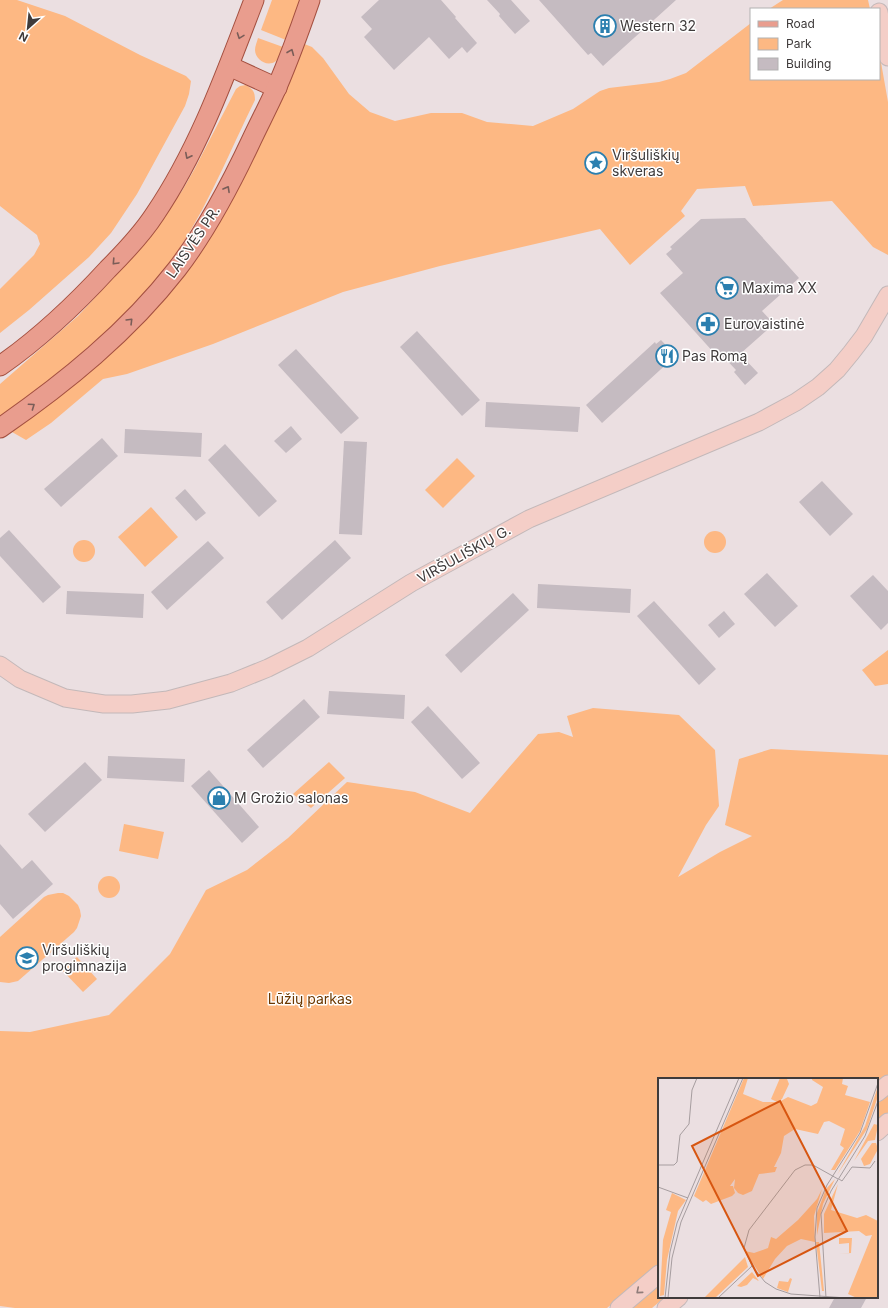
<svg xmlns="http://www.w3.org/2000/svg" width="888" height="1308" viewBox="0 0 888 1308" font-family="Inter,sans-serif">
  <rect width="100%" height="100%" fill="#ebdfe1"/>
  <g fill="#fdb883">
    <path d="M 0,0 L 17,0 L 65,16 L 140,55 L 186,76 L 191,81 L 189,94 L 185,106 L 137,194 L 111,233 L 89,257 L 29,310 L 0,333 L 0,289 L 34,255 L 40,244 L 37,235 L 0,206 Z"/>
    <path d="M 272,0 L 301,0 L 286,40 L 261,30 Z"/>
    <path d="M 783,0 L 868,0 L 870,9 L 769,9 Z"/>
    <path d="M 751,23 L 751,79 L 879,79 L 879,51 L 888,102 L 888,255 L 873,247 L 832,201 L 753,206 L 745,186 L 697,189 L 681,211 L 685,216 L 630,265 L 600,229 L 440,266 L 343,292 L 213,344 L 127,374 L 103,379 L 51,423 L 26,440 L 12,432 L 85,375 L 139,325 L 302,43 L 312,47 L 323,58 L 349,94 L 370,112 L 395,121 L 431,113 L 462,113 L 487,122 L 533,126 L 573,109 L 600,91 L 609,88 L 659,82 L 670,79 L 686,73 Z"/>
    <path d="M 258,38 L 283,47 C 281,52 280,58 276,61 C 267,68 255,59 255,50 C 255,46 257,42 258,38 Z"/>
    <path d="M 246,85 C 253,89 255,92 255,100 C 227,157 203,219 164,271 C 157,280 148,289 140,297 C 97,344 50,380 0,417 L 0,384 L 78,316 L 128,262 L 182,191 L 194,170 L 236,89 L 240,86 Z"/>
    <path d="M 457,458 L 475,476 L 443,508 L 425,490 Z"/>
    <path d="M 151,507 L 178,537 L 145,567 L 118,537 Z"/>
    <circle cx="715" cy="542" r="11"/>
    <circle cx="84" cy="551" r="11"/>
    <path d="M 888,650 L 888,684 L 875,686 L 862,670 Z"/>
    <path d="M 593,708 L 679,715 L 715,750 L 719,806 L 706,825 L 678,877 L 720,852 L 752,836 L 725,825 L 739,759 L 771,749 L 888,755 L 888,1075 L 877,1084 L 877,1079 L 659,1079 L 659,1265 L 607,1308 L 15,1308 L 0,1306 L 0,1031 L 30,1032 L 109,1015 L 170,954 L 206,890 L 247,870 L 288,838 L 347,782 L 415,792 L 470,813 L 538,734 L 559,732 L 573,737 L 567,716 Z"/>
    <path d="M 329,762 L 345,778 L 311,808 L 293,794 Z"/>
    <path d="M 124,824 L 164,832 L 158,859 L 119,851 Z"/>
    <circle cx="109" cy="887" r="11"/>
    <path d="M 58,893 L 63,893 L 69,896 L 78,905 L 80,910 L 81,916 L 77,928 L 74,932 L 18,981 L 9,983 L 0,982 L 0,937 L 44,897 L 48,895 Z"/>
    <path d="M 77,957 L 97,979 L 83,992 L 62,970 Z"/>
    <path d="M 888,1094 L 888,1113 L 877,1122 L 877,1104 Z"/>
    <path d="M 659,1285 L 659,1297 L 665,1297 L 652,1308 L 631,1308 Z"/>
  </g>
  <g fill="#c5bbc1">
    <path d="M 379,0 L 441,0 L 456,17 L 455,18 L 477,43 L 467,53 L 462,47 L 449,59 L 429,37 L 394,70 L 364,37 L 372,29 L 361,17 Z"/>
    <path d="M 487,0 L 511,0 L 530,21 L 515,34 L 499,16 L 500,14 Z"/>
    <path d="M 539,0 L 676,0 L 603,66 L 591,53 L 588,55 Z"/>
    <path d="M 745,218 L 799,278 L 762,311 L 774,324 L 740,354 L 758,373 L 745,385 L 734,372 L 736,370 L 718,351 L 715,354 L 660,293 L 683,273 L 666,254 L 672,249 L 670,247 L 701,219 Z"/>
    <path d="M 417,331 L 480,400 L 462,416 L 400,347 Z"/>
    <path d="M 661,340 L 675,355 L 670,359 L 671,360 L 602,423 L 586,405 L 655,342 L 656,344 Z"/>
    <path d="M 296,349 L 359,418 L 341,434 L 278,365 Z"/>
    <path d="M 486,402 L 580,407 L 578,432 L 485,427 Z"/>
    <path d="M 291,426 L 302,439 L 286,453 L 274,441 Z"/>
    <path d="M 125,429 L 202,433 L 201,457 L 124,453 Z"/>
    <path d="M 102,438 L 118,456 L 61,507 L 44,489 Z"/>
    <path d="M 344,441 L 367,442 L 362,535 L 339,534 Z"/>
    <path d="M 225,444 L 277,501 L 259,517 L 208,460 Z"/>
    <path d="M 822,481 L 853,514 L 830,536 L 799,502 Z"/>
    <path d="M 185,489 L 206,513 L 196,521 L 175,498 Z"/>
    <path d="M 9,530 L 61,587 L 43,603 L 0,556 L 0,538 Z"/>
    <path d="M 335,540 L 351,558 L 282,620 L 266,602 Z"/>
    <path d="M 208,541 L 224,558 L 167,610 L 151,592 Z"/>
    <path d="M 767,573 L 798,606 L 775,627 L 744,594 Z"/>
    <path d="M 873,575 L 888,591 L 888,623 L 881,630 L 850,596 Z"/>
    <path d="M 538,584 L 631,589 L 630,613 L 537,608 Z"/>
    <path d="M 67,591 L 144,594 L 143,618 L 66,614 Z"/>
    <path d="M 513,593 L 529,610 L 461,673 L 445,655 Z"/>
    <path d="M 654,601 L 716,669 L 699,685 L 637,616 Z"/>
    <path d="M 724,611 L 735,624 L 719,638 L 708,625 Z"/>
    <path d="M 329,691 L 405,695 L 404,719 L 327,714 Z"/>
    <path d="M 304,699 L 320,717 L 263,768 L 247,750 Z"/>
    <path d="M 428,706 L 480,763 L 462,779 L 411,722 Z"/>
    <path d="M 108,756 L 185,759 L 184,782 L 107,778 Z"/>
    <path d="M 85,762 L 102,780 L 45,832 L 28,814 Z"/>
    <path d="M 209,770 L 259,827 L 242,843 L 191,786 Z"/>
    <path d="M 0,844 L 22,869 L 32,860 L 53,884 L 13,919 L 0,904 Z"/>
    <path d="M 835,1297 L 867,1297 L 861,1308 L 829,1308 Z"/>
  </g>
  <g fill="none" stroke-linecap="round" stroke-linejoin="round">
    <g stroke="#c3b8b9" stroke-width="19">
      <g id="secondary">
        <path d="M 879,12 L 888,57"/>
        <path d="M 0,665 L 20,679 L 65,698 L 104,704 L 132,704 L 168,700 L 231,683 L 268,668 L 308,648 L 411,583 L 529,519 L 759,422 L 796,402 L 818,387 L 837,370 L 851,353 L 864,336 L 888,295"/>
        <path d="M 877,1093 L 888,1084"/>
        <path d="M 877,1132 L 888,1122"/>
        <path d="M 619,1308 L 659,1274"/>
        <path d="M 666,1308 L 679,1297"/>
      </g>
    </g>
    <g stroke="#a45040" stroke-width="21">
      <g id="primary">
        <path d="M 229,66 L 277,88"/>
        <path d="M 0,366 C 40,338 75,305 108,269 C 125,252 142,234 155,214 C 199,149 226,73 254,0"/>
        <path d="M 0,428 C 65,383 128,332 177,269 C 207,230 231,184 252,139 C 260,122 269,105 277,87 C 289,59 300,29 310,0"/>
      </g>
    </g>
    <use href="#secondary" stroke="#f4cec7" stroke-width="17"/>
    <use href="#primary" stroke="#e99d8e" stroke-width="19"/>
  </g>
  <defs><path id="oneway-chevron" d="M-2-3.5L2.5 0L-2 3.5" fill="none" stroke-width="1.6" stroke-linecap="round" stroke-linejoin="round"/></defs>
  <g stroke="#7a5d58">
    <use href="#oneway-chevron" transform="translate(240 36) rotate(110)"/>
    <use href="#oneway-chevron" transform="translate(291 52) rotate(-68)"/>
    <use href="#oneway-chevron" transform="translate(188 156) rotate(117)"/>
    <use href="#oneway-chevron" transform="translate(227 189) rotate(-61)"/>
    <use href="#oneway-chevron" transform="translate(115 262) rotate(133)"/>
    <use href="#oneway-chevron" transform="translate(130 321) rotate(-45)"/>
    <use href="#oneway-chevron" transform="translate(32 406) rotate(-35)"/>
  </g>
  <use stroke="#907d7a" href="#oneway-chevron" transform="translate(639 1291) rotate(140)"/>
  <defs>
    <g id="building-ring" transform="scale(1.15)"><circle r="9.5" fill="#fff" stroke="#2b7faf" stroke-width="1.5"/><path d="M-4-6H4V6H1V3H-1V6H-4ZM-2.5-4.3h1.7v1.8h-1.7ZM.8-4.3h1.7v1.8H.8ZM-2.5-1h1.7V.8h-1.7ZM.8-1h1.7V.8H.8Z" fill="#2b7faf"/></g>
    <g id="sight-ring" transform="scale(1.15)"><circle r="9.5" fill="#fff" stroke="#2b7faf" stroke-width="1.5"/><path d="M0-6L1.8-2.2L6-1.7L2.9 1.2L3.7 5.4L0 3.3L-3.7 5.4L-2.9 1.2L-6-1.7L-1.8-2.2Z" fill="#2b7faf"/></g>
    <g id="supermarket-ring" transform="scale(1.15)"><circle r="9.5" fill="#fff" stroke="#2b7faf" stroke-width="1.5"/><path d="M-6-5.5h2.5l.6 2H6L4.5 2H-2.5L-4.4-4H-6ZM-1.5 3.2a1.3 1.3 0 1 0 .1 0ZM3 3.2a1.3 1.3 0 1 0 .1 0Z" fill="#2b7faf"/></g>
    <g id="pharmacy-ring" transform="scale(1.15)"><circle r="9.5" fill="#fff" stroke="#2b7faf" stroke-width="1.5"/><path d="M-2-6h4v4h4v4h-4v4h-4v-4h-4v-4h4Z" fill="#2b7faf"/></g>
    <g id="restaurant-ring" transform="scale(1.15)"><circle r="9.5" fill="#fff" stroke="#2b7faf" stroke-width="1.5"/><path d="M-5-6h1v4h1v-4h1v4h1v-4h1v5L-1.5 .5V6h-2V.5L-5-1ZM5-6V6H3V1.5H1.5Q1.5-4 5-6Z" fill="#2b7faf"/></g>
    <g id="shop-ring" transform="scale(1.15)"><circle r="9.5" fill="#fff" stroke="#2b7faf" stroke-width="1.5"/><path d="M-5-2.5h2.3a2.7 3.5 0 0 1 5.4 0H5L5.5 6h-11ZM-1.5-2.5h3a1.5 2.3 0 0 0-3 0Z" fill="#2b7faf"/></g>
    <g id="school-ring" transform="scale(1.15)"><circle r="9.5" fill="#fff" stroke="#2b7faf" stroke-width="1.5"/><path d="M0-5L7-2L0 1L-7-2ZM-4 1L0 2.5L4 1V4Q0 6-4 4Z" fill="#2b7faf"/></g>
  </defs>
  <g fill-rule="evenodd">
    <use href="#building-ring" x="605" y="26"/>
    <use href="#sight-ring" x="596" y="163"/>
    <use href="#supermarket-ring" x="727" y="288"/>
    <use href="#pharmacy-ring" x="708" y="324"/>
    <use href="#restaurant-ring" x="667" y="356"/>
    <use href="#shop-ring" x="219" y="798"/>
    <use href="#school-ring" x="27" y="958"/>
  </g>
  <g text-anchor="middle" stroke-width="3" stroke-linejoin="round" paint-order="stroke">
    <g font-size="14" fill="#3f3b3b" stroke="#fff" text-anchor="start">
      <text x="620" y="31">Western 32</text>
      <text x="612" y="160">Viršuliškių<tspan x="612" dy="16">skveras</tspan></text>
      <text x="742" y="293">Maxima XX</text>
      <text x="724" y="329">Eurovaistinė</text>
      <text x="682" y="361">Pas Romą</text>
      <text x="234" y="803">M Grožio salonas</text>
      <text x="42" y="955">Viršuliškių<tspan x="42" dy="16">progimnazija</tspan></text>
    </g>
    <g font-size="14" fill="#3f3b3b" stroke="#fff">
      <text transform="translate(193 242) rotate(-56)" y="5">LAISVĖS PR.</text>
      <text transform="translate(464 554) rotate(-29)" y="5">VIRŠULIŠKIŲ G.</text>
    </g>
    <g font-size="14" fill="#6c3801" stroke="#fff">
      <text x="310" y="1004">Lūžių parkas</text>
    </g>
  </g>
  <g transform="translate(658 1078)">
    <rect width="220" height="220" fill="#ebdfe1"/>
    <path d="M 86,0 L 90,0 L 85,16 L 105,24 L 121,24 L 130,19 L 153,28 L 159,25 L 165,9 L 154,2 L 154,0 L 185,0 L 184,6 L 190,8 L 187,17 L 212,24 L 202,53 L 177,92 L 173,92 L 186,70 L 182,67 L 187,51 L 171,43 L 166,44 L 160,56 L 137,51 L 126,58 L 123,75 L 116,89 L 119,89 L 117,94 L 101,96 L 94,113 L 85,117 L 80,115 L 76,110 L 77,101 L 72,108 L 75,108 L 77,115 L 74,118 L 53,126 L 48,122 L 45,124 L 36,118 ZM 122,0 L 129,1 L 131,6 L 124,21 L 119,24 L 113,21 ZM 220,8 L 220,18 L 209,51 L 179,97 L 207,48 ZM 216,46 L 220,47 L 217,62 L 210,63 L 196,83 ZM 214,65 L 218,65 L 220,71 L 212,86 L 206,88 L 203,81 ZM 177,101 L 165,126 L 159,157 L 159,135 L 168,111 ZM 180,106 L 173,132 L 199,140 L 208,137 L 220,143 L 220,220 L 199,220 L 190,216 L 214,157 L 208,158 L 201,153 L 166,155 L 166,136 ZM 164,111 L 156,138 L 157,164 L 143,161 L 129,168 L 117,181 L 105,201 L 87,173 L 96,175 L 110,170 L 113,159 L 118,161 L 140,142 L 159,121 ZM 14,115 L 28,122 L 20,133 L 9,182 L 6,217 L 2,218 L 5,162 L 13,134 L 8,132 ZM 181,160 L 194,160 L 193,175 L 181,176 L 191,175 L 191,165 L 181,166 ZM 158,164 L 161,164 L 166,213 L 164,213 ZM 87,179 L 90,189 L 57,220 L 46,220 ZM 94,194 L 101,203 L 95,200 L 89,207 L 83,209 L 79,208 ZM 132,200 L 134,201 L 130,214 L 119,210 L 121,203 L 130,204 Z" fill="#fdb883"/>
    <path fill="none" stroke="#a69d9f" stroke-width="1" d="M 0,1 L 0,28M 0,87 L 16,87 L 19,84 L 22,57 L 31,46 L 34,12 L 39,0M 180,101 L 155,87 L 147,87 L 137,92 L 91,152 L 86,170 L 94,188 L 107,204 L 118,211 L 133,216 L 189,220M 181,101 L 184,103 L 194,89 L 212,90 L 217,83M 0,109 L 30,120M 7,220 L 12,174 L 19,145 L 81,0M 10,220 L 14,180 L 23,144 L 85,0M 60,220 L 94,188M 162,220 L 157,159 L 159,130 L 169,107 L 202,55 L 220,5M 168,220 L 163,136 L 173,113 L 207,58 L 220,23"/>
    <path fill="#d75611" fill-opacity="0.15" stroke="#d75611" stroke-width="2" d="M 122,23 L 189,153 L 100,198 L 34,68 Z"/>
    <rect width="220" height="220" fill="none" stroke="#3f3b3b" stroke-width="2"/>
  </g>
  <rect x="750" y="8" width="130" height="72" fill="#ffffff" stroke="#b2b1b1"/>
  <rect x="758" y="21" width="20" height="6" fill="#e99d8e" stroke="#b2b1b1"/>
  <text x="786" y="28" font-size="12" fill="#3f3b3b">Road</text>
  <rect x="758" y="38" width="20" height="12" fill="#fdb883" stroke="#b2b1b1"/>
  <text x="786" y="48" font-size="12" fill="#3f3b3b">Park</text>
  <rect x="758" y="58" width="20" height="12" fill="#c5bbc1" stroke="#b2b1b1"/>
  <text x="786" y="68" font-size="12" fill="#3f3b3b">Building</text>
  <g transform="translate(28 28) rotate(207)" stroke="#ffffff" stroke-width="3" paint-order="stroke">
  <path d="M0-3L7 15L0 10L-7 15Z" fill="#3f3b3b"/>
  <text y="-6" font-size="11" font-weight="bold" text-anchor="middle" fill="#3f3b3b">N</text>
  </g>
</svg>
